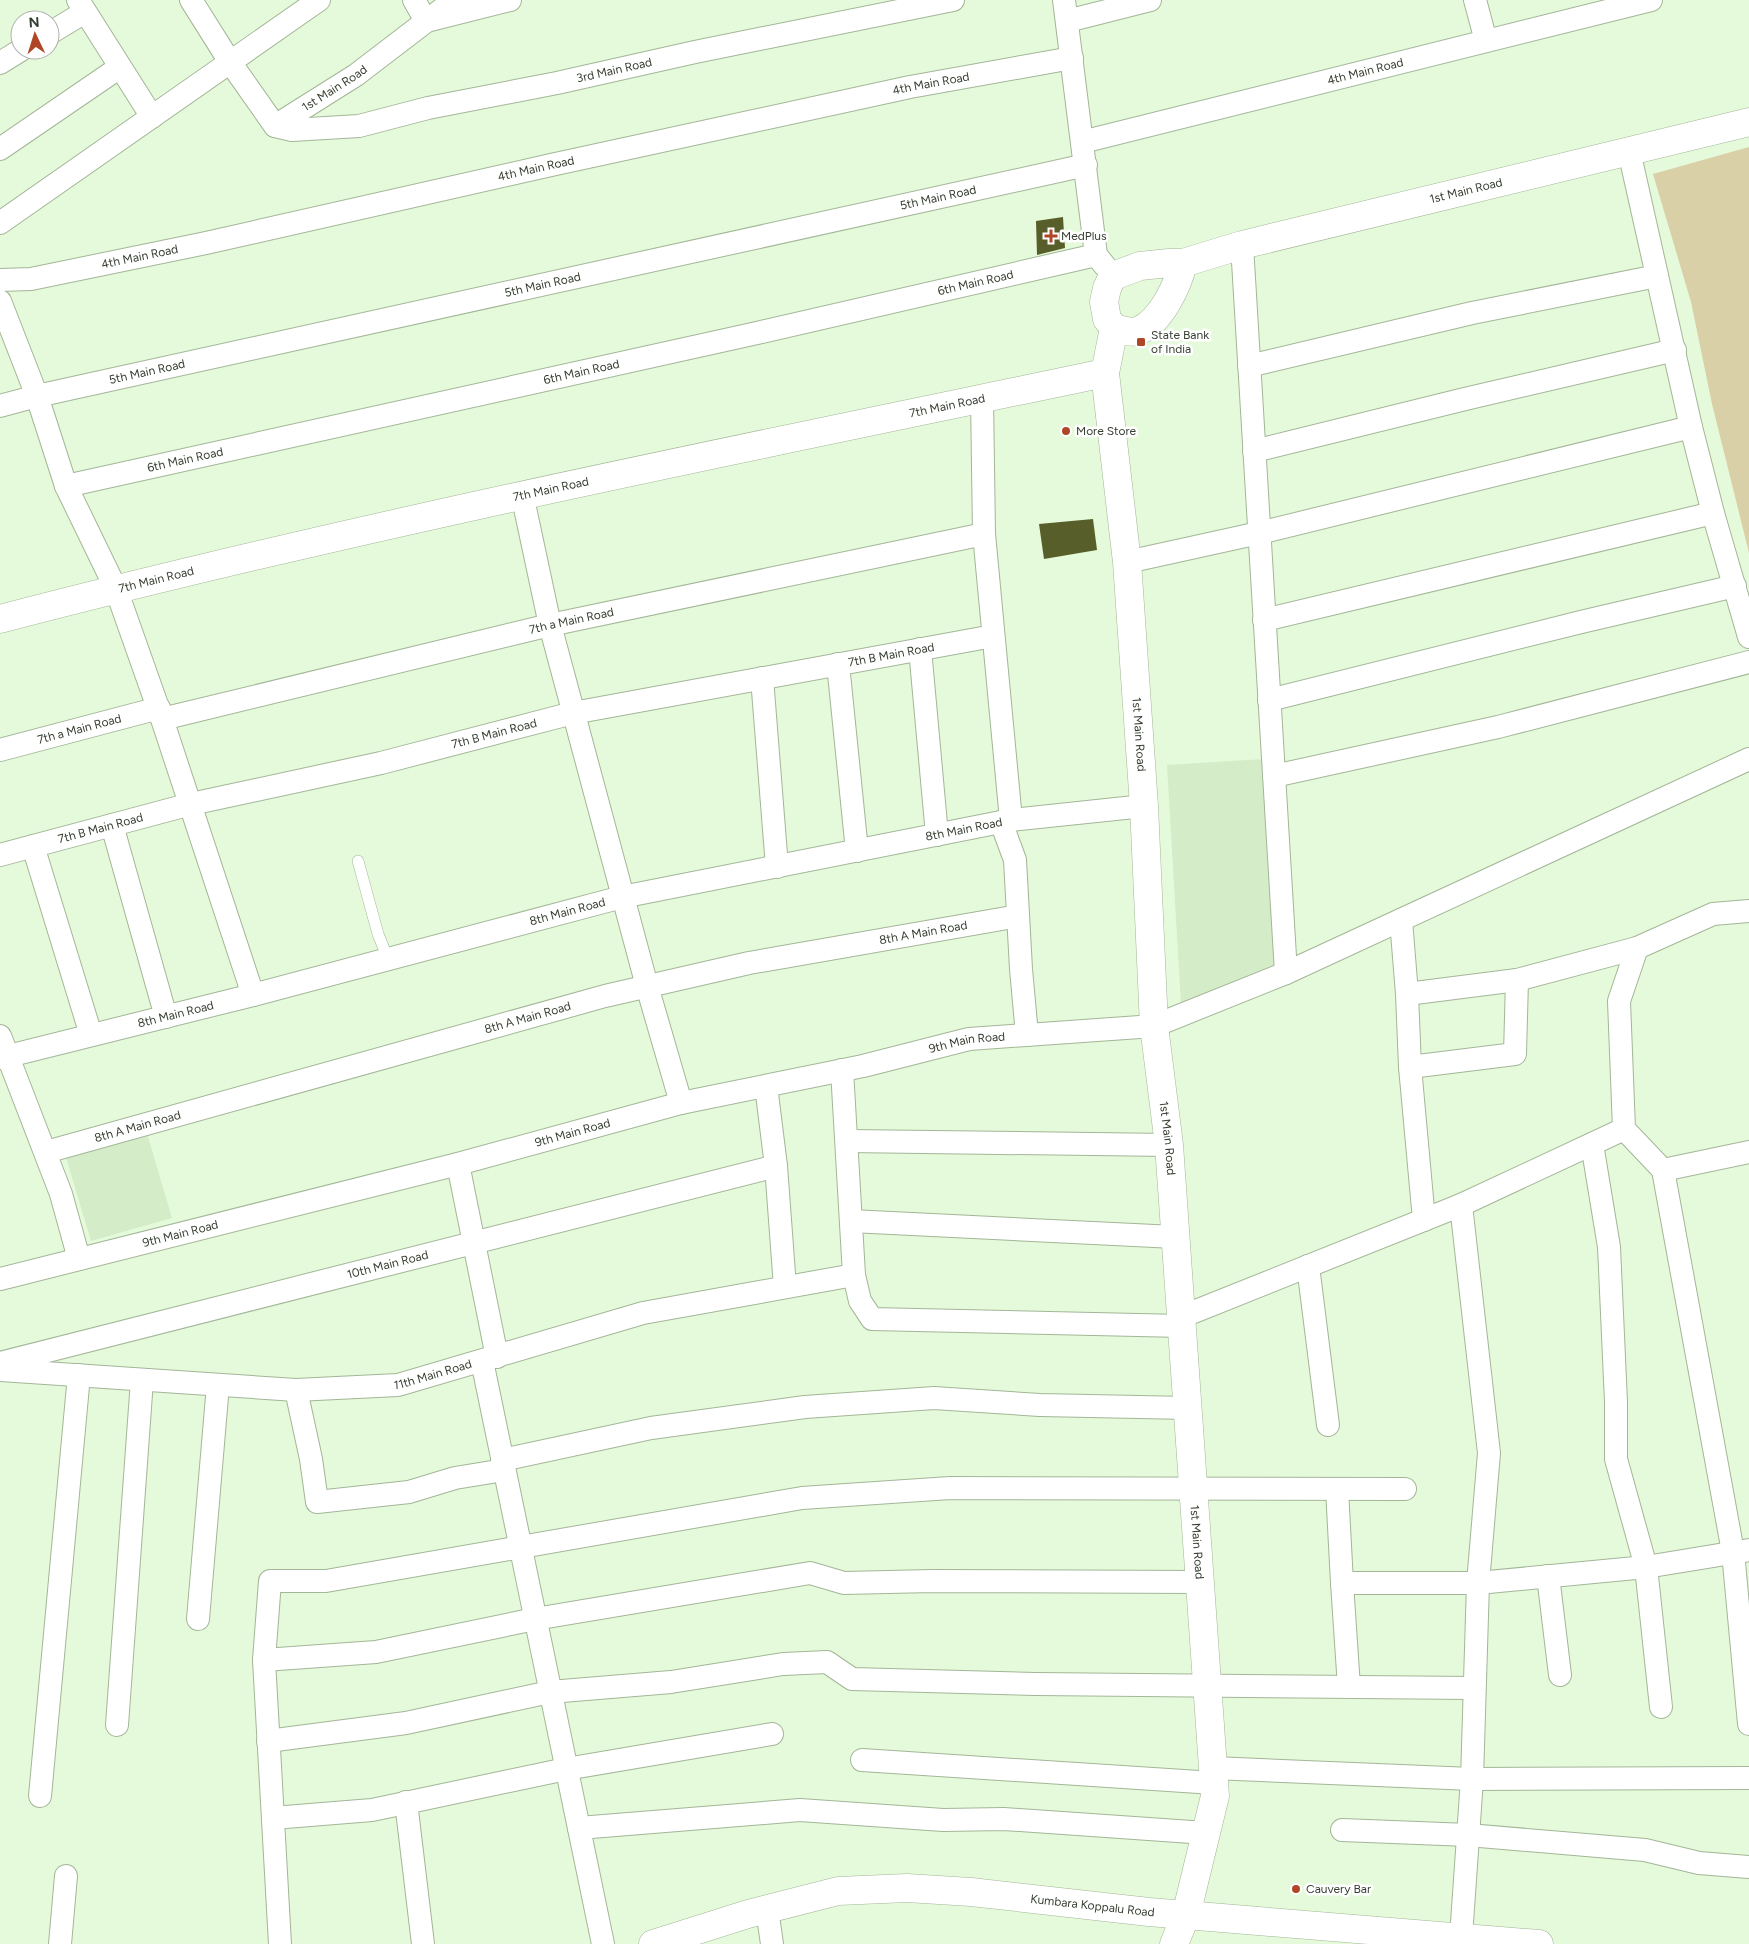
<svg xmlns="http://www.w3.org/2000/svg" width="1749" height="1944" viewBox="0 0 1749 1944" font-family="Figtree,sans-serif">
  <rect width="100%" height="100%" fill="#e5fada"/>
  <g fill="#d4ecc7">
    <path d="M 1264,759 L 1275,965 L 1181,1004 L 1167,765 Z"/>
    <path d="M 146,1130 L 172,1218 L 91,1241 L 65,1154 Z"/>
  </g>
  <path fill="#dad0a8" d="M 1749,147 L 1749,553 L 1712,404 L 1691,302 L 1653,174 Z"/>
  <g fill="#585e29">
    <path d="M 1063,217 L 1065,248 L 1037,255 L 1036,221 Z"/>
    <path d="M 1093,519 L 1097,550 L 1044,559 L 1039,524 Z"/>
  </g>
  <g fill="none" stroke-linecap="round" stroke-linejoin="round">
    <g stroke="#a3b698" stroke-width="12">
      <path id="lane" d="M 358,861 L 378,934 L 388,959"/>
    </g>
    <g stroke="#a3b698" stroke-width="24">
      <g id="street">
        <path d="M 78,0 L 152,117"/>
        <path id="s1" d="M 191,0 L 230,62 L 275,126 L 356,75 L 454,0"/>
        <path d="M 414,0 L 426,21 L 510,0"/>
        <path d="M 1064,0 L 1096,255 L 1105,266"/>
        <path d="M 1475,0 L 1486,41"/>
        <path d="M 1067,21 L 1150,0"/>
        <path d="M 50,33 L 85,12"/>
        <path d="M 0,63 L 21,50"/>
        <path id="s2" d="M 275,126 L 292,130 L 359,126 L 428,108 L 557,83 L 695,52 L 953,0"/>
        <path id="s3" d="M 1082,142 L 1651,0"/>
        <path d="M 0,149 L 120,67"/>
        <path d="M 1629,151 L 1691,427 L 1713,513 L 1749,637"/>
        <path d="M 0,223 L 319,0"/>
        <path d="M 1242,245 L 1286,973"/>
        <path id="s4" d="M 0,280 L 31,279 L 206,243 L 551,165 L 910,87 L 1072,58"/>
        <path d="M 0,301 L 37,396 L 66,486 L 116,589 L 162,719 L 253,995"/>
        <path d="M 1249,366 L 1472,313 L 1657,276"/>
        <path d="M 982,398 L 984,534 L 1011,820"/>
        <path id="s5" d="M 0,406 L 37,396 L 1086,165"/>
        <path d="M 1254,451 L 1465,399 L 1675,350"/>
        <path id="s6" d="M 66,486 L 757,333 L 1096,255"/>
        <path d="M 522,494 L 550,625 L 647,986 L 681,1103"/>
        <path d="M 1127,562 L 1259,533 L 1691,427"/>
        <path d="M 1264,620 L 1713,513"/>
        <path d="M 920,649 L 937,835"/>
        <path d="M 838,664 L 857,851"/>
        <path d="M 762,678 L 777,867"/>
        <path d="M 1269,700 L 1581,622 L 1735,586"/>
        <path id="s7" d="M 162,719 L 550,625 L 984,534"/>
        <path id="s8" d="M 0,750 L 159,708"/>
        <path d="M 1274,776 L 1498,727 L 1749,662"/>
        <path d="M 1001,822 L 1015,860 L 1021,969 L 1027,1035"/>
        <path d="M 112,825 L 166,1017"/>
        <path d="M 33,846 L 91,1035"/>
        <path id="s9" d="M 0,855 L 191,804 L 381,763 L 573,713 L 993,636"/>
        <path d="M 1749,911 L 1713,914 L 1637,948 L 1619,1001 L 1624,1129 L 1663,1170 L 1733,1552 L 1749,1724"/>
        <path d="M 1401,920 L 1407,994 L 1410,1067 L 1424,1220"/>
        <path d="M 1407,994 L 1517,980 L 1637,948"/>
        <path d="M 0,1036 L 61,1194 L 79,1259"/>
        <path id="s10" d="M 0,1058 L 253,995 L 622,897 L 1011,820 L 1144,806"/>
        <path d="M 1410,1067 L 1515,1054 L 1517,980"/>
        <path d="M 842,1070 L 854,1275 L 860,1301 L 872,1319 L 1182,1326"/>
        <path d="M 766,1086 L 776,1166 L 785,1287"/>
        <path d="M 847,1141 L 1169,1145"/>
        <path d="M 1592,1144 L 1609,1247 L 1616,1402 L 1616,1459 L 1646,1567 L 1661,1707"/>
        <path id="s11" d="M 46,1152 L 605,996 L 749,963 L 1018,916"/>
        <path d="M 458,1164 L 497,1357"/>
        <path d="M 1663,1170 L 1749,1152"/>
        <path d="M 851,1221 L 1175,1237"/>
        <path d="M 1308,1266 L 1328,1425"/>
        <path id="s12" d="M 0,1279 L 458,1164 L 681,1103 L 863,1066 L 969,1039 L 1154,1026 L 1286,973 L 1749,759"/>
        <path d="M 1181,1317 L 1461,1205 L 1624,1129"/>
        <path d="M 482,1361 L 603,1944"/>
        <path id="s13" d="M 0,1363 L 776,1166"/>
        <path id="s14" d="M 0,1370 L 296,1390 L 398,1385 L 643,1313 L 854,1275"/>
        <path d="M 296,1390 L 311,1459 L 317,1502 L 409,1492 L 455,1478 L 504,1470"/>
        <path d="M 502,1460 L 651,1428 L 805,1407 L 934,1398 L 1040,1405 L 1188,1408"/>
        <path d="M 1337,1489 L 1342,1583"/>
        <path d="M 1548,1576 L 1560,1675"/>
        <path d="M 198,1619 L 218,1385"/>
        <path d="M 264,1660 L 376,1652 L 535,1619 L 810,1573 L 844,1583 L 932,1581 L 1200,1582"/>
        <path d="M 1349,1687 L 1342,1583 L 1478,1583 L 1646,1567 L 1749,1550"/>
        <path d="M 117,1725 L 142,1380"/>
        <path d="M 268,1741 L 406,1723 L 550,1692 L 671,1682 L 783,1664 L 827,1662 L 852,1679 L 1035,1684 L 1474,1688"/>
        <path d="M 862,1760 L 1214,1783"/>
        <path d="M 1213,1768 L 1472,1779 L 1749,1778"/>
        <path d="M 40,1796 L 79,1375"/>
        <path d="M 406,1802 L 423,1944"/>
        <path d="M 273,1818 L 372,1810 L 566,1769 L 772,1734"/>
        <path d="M 579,1828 L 800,1810 L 943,1820 L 1004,1819 L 1206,1833"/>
        <path d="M 1342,1830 L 1468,1835 L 1645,1850 L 1699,1863 L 1749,1867"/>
        <path d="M 767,1909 L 772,1944"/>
        <path d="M 1461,1937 L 1472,1779 L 1478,1583 L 1489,1453 L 1461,1205"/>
        <path d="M 60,1944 L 66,1876"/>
        <path d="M 280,1944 L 264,1660 L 270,1581 L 326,1581 L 802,1498 L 950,1488 L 1405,1489"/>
      </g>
    </g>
    <g stroke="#a3b698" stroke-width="29">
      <g id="secondary">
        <path id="s15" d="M 1183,263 C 1178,285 1161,322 1138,331 C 1131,333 1121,330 1114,328 L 1107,319 L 1104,302 L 1107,288 L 1113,276 L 1140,266 L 1169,263 L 1183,263 L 1242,245 L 1749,122"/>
        <path id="s16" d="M 1114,328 L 1105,373 L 1127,562 L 1144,806 L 1154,1026 L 1169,1145 L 1215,1796 L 1186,1915 L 1174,1944"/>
        <path id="s17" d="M 0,619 C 365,524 735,450 1105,373"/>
        <path id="s18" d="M 653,1944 L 748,1914 L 838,1891 L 907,1888 L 971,1892 L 1149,1912 L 1539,1944"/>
      </g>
    </g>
    <use href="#lane" stroke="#fff" stroke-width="11"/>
    <use href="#street" stroke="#fff" stroke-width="22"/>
    <use href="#secondary" stroke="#fff" stroke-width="28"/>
  </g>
  <g fill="#af4727" stroke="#fff" stroke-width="2">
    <path d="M1048.5 228.5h5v5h5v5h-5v5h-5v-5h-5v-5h5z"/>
    <rect x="1136" y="337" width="10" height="10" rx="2.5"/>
    <circle cx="1066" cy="431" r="5"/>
    <circle cx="1296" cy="1889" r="5"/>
  </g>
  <g text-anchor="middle" stroke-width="5" stroke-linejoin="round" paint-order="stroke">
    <g font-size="12" fill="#363e31" stroke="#fff">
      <text dy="4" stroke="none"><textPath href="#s2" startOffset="346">3rd Main Road</textPath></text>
      <text dy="4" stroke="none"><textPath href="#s3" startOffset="292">4th Main Road</textPath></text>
      <text dy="4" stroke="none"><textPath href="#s4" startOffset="952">4th Main Road</textPath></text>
      <text dy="4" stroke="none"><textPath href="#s1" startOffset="222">1st Main Road</textPath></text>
      <text dy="4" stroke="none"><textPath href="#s4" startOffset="548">4th Main Road</textPath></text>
      <text dy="4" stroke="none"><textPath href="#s15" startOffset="529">1st Main Road</textPath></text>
      <text dy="4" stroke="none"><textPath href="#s5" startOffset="961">5th Main Road</textPath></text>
      <text dy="4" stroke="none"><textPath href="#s4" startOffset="142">4th Main Road</textPath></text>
      <text dy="4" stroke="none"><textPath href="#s6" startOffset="932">6th Main Road</textPath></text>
      <text dy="4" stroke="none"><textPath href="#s5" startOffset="556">5th Main Road</textPath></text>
      <text dy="4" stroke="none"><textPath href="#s5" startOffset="151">5th Main Road</textPath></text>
      <text dy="4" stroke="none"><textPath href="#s6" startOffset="528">6th Main Road</textPath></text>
      <text dy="4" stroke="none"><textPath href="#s17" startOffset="971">7th Main Road</textPath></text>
      <text dy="4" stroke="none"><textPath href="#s6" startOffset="122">6th Main Road</textPath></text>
      <text dy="4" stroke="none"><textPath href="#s17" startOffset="566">7th Main Road</textPath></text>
      <text dy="4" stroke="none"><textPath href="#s17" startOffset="161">7th Main Road</textPath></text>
      <text dy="4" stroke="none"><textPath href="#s7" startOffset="421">7th a Main Road</textPath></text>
      <text dy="4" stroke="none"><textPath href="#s9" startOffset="914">7th B Main Road</textPath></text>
      <text dy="4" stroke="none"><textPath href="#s8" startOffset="82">7th a Main Road</textPath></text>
      <text dy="4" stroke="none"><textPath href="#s9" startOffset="509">7th B Main Road</textPath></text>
      <text dy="4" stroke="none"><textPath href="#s16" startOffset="409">1st Main Road</textPath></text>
      <text dy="4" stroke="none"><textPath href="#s9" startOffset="104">7th B Main Road</textPath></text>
      <text dy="4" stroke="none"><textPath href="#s10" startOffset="991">8th Main Road</textPath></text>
      <text dy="4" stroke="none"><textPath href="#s10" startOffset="586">8th Main Road</textPath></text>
      <text dy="4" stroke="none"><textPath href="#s11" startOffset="905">8th A Main Road</textPath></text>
      <text dy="4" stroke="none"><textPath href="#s10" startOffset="181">8th Main Road</textPath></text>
      <text dy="4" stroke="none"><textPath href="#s11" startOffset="500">8th A Main Road</textPath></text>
      <text dy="4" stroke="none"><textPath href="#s12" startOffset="996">9th Main Road</textPath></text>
      <text dy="4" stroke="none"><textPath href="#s11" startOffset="95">8th A Main Road</textPath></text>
      <text dy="4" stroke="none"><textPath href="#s12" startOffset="591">9th Main Road</textPath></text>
      <text dy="4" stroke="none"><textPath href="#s16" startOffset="814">1st Main Road</textPath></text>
      <text dy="4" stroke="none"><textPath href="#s12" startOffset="186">9th Main Road</textPath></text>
      <text dy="4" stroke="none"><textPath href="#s13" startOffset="400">10th Main Road</textPath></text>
      <text dy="4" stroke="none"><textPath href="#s14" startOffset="435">11th Main Road</textPath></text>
      <text dy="4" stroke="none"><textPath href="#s16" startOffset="1219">1st Main Road</textPath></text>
      <text dy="4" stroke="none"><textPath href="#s18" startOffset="448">Kumbara Koppalu Road</textPath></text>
    </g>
    <g font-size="12" fill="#363e31" stroke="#fff" text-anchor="start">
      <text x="1061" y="240">MedPlus</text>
      <text x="1151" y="339">State Bank<tspan x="1151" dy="14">of India</tspan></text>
      <text x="1076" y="435">More Store</text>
      <text x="1306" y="1893">Cauvery Bar</text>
    </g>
  </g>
  <g transform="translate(35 35) rotate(356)"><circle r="24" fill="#ffffff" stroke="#afb2ad"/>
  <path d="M0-4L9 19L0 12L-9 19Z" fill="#af4727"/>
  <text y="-8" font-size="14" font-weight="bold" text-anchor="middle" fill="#363e31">N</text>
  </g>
</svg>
